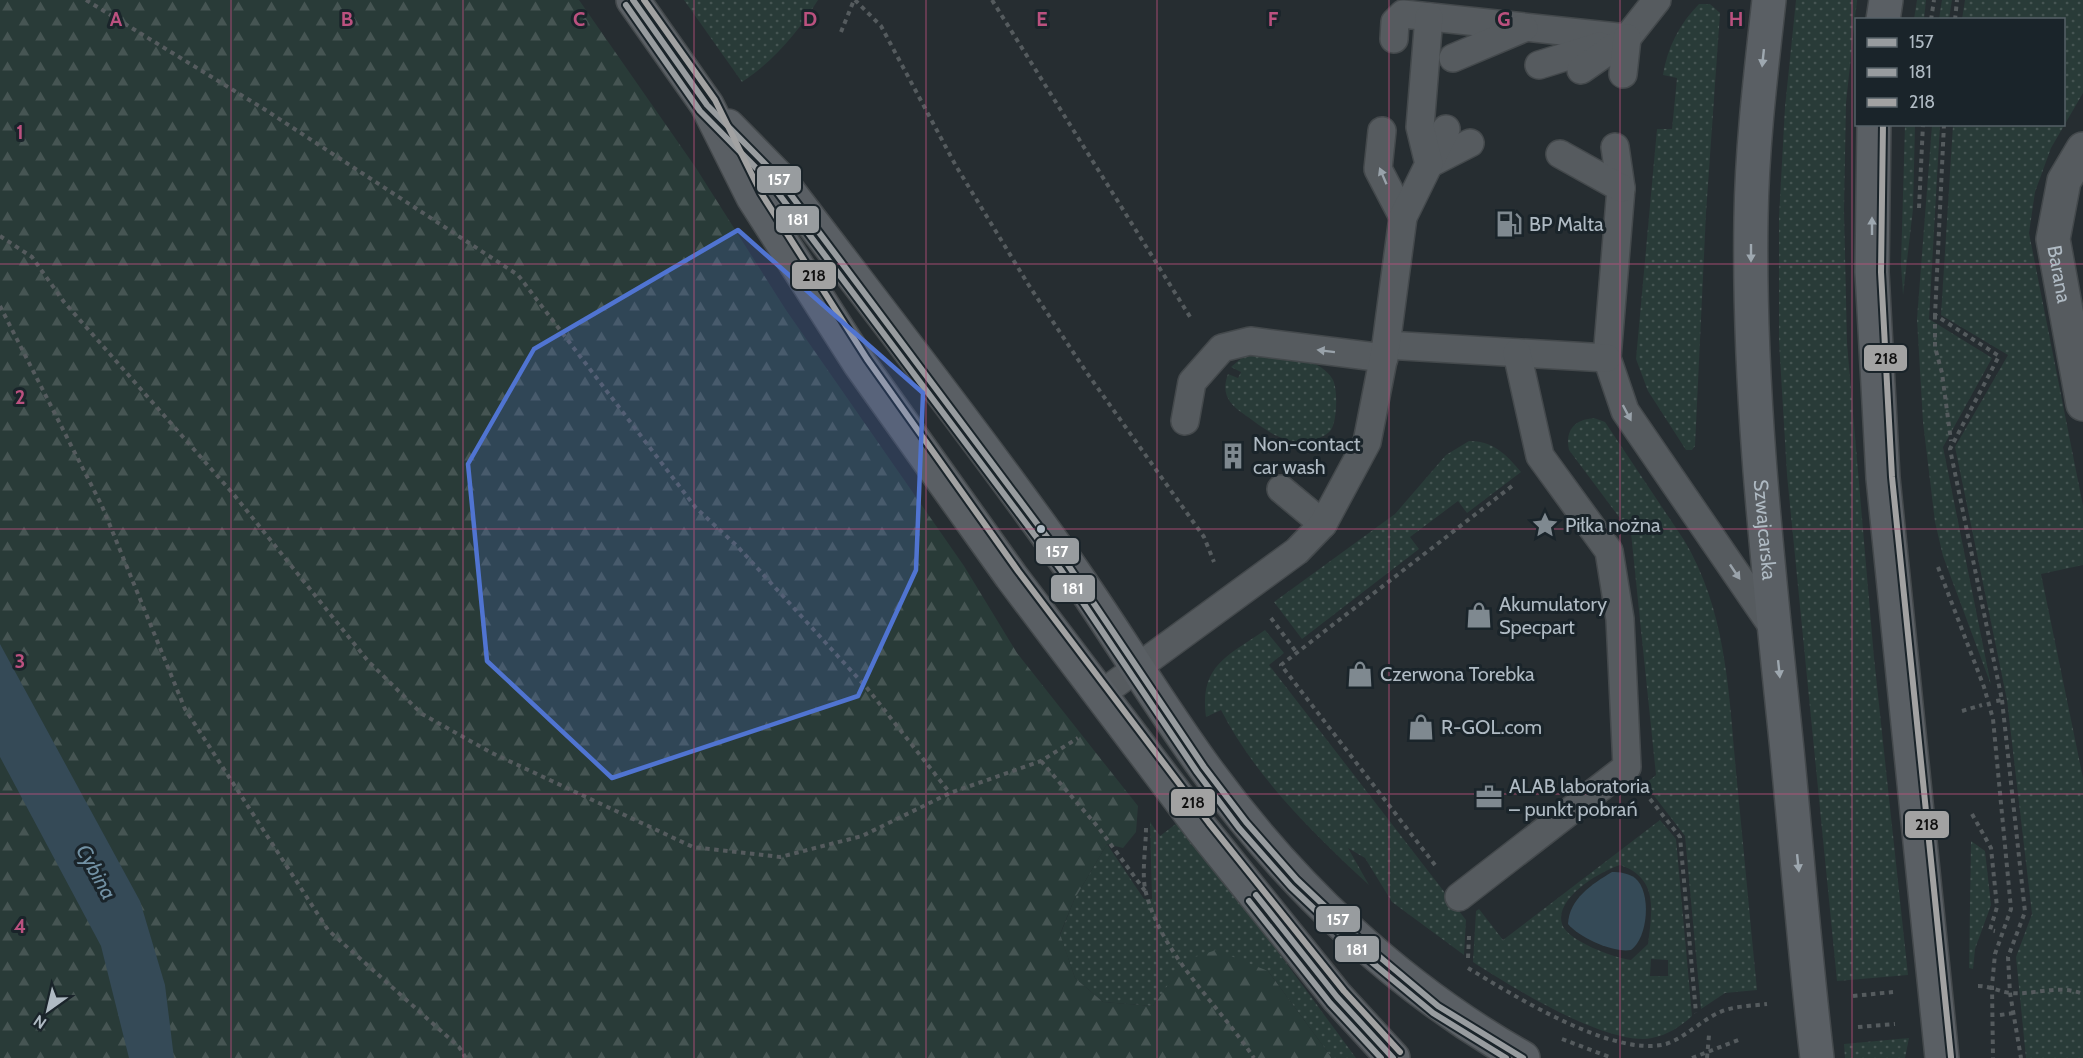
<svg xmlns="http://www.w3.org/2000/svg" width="2083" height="1058" viewBox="0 0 2083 1058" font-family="Cabin,sans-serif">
  <defs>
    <pattern id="grass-dots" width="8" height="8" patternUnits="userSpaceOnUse" patternTransform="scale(1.5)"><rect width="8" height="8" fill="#293b38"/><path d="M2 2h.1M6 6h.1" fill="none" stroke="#465553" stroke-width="1.8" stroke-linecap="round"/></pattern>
    <pattern id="forest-firs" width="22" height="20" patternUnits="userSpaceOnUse" patternTransform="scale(1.5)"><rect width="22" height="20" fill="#293b38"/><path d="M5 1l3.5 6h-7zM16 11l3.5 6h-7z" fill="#465553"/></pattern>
  </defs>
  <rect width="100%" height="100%" fill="#262d31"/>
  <g fill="url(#grass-dots)" fill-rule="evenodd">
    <path d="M 684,0 L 818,0 C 798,32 774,61 742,82 Z"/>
    <path d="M 1796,0 L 1857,0 L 1846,103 L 1844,210 L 1847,343 L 1874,658 L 1908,975 L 1837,981 L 1787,475 L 1779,341 L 1779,217 L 1785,107 Z"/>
    <path d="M 1917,0 L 1926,0 L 1924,19 L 1914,19 Z"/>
    <path d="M 1942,0 L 1952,0 L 1949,19 L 1939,19 Z"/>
    <path d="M 1965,0 L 2083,0 L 2083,93 L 2051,148 L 2035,192 L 2029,233 L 2083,506 L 2083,565 L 2041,574 L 2083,778 L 2083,1058 L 2026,1058 L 2016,957 L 2032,914 L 2007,700 L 1955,447 L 2008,355 L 1941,315 L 1953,125 L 2064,124 L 2064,20 L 1962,19 Z"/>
    <path d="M 1699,4 L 1710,4 L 1720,13 L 1706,213 L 1695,446 L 1692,450 L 1686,450 L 1648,391 L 1636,359 L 1657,129 L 1672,129 L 1677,78 L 1663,75 C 1667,48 1680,23 1699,4 Z"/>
    <path d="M 1905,125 L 1915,125 L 1913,209 L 1903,295 L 1901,264 Z"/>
    <path d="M 1932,125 L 1940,125 L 1929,319 L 1992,358 L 1943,447 L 1991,685 L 1943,556 L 1935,522 L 1923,422 L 1917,319 Z"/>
    <path d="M 1259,355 C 1277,357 1301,356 1317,365 C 1323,368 1330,374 1333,380 C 1338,390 1337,421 1331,430 C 1322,441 1301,443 1288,440 C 1272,436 1258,424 1245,415 C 1228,404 1221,393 1228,374 L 1238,378 L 1241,372 L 1231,367 L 1244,356 Z"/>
    <path d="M 1594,418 L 1605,422 L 1684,540 C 1728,613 1729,699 1737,782 C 1744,851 1750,921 1757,990 L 1725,993 L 1701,1009 L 1685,836 L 1645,784 L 1656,775 L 1631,533 L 1569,450 C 1565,430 1574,420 1594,418 Z"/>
    <path d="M 1469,441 C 1493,441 1506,454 1521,472 L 1467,513 L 1458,501 L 1410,537 L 1419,549 L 1302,639 L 1274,602 L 1395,514 L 1446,455 Z"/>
    <path d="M 1265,630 L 1284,653 L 1269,665 L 1466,920 L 1464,955 L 1392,902 L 1365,858 L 1348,848 L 1369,885 C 1314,834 1256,778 1221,710 L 1206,717 C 1199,665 1228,656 1265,630 Z"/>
    <path d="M 1181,820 L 1356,1058 L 1332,1058 L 1268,971 L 1186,961 L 1153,1006 L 1103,1002 L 1075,978 L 1060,935 L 1074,900 L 1107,844 L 1144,899 L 1152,899 L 1150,822 L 1160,836 Z"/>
    <path d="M 1660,820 L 1676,839 L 1692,1016 C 1681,1026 1668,1035 1652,1038 C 1608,1047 1510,986 1473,962 L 1476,911 L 1479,909 L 1503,940 ZM 1620,865 C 1659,878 1652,911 1648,944 L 1631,960 C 1615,958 1567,941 1562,924 C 1554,898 1601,871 1620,865 ZM 1651,959 L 1668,960 L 1668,976 L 1650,976 Z"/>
    <path d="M 1971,841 L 1985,851 L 1991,905 L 1975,949 L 1973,969 L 1969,968 Z"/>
    <path d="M 1909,1038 L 1905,1058 L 1845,1058 L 1844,1044 Z"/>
  </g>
  <path fill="url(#forest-firs)" d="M 0,0 L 579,0 L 696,168 L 786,310 L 964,566 L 1017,653 L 1138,806 L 1136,832 L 1123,848 L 1107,844 L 1074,900 L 1060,934 L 1075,978 L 1103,1002 L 1153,1006 L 1186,960 L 1216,950 L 1268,971 L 1332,1058 L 0,1058 Z"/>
  <g fill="#354a57">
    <path d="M 0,644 L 140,901 L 165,985 L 174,1058 L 129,1058 L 101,946 L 0,757 Z"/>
    <path d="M 1612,872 C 1620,872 1628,873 1635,878 C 1652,892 1648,938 1631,950 C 1613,953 1580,938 1568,924 C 1569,899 1592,884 1612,872 Z"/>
  </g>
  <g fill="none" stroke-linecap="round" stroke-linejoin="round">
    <g stroke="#44494c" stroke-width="30">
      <g id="lane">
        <path d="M 1394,39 L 1395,22 L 1403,14 L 1627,38"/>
        <path d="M 1453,58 L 1524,28"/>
        <path d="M 1539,65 L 1600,46"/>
        <path d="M 1581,70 L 1627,38 L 1657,0"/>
        <path d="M 1623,74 L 1627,38"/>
        <path d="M 1382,131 L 1378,169 L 1403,217"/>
        <path d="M 1615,147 L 1621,188 L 1607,358 L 1625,411 L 1775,630"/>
        <path d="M 1560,154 L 1621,188"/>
        <path d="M 1429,164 L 1470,143"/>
        <path d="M 1429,164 L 1446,129"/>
        <path d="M 1386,345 L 1607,358"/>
        <path d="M 1185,421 L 1192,382 L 1222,348 L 1250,341 L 1384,358"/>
        <path d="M 1281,489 L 1323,524"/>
        <path d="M 1100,695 L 1297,551 L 1323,524 L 1367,442 L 1386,345 L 1403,217 L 1429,164 L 1420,127 L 1429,17"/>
        <path d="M 1459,897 L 1627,767 L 1620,619 L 1609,551 L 1540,456 L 1517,353"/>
      </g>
    </g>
    <g stroke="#44494c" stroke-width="36">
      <g id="street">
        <path id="s1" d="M 2083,149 L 2064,181 L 2053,239 L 2083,404"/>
      </g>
    </g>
    <g stroke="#44494c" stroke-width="36">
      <g id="secondary">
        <path d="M 633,0 L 707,105 L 753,197 L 860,364 L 1011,576 L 1202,829 L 1337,997 L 1393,1058"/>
        <path id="s2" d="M 1769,0 C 1761,72 1752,145 1751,218 C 1748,396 1769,574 1787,750 C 1797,853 1805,956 1817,1058"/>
        <path d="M 1883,20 L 1886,0"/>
        <path d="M 1874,124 L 1872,272 L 1883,478 L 1942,1058"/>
        <path d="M 728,126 L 776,175 C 874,304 974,432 1068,564 C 1115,631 1157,702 1205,768 C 1290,885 1397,987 1523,1058"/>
      </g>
    </g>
    <g stroke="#555b5e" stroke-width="4" stroke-dasharray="4.5 4.5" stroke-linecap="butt">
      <path d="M 86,0 L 264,109 L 518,275 L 696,508 L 738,547 L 867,688 L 950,793"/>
      <path d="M 855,0 L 881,26 L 956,166 L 1028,284 L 1087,373 L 1204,537 L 1214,562"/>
      <path d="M 992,0 L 1192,320"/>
      <path d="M 1931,20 L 1934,0"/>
      <path d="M 1955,20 L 1957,0"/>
      <path d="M 841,32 L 854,0"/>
      <path d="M 1944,124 L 1935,315 L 1999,356 L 1950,449 L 2002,700 L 1996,701"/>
      <path d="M 1919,208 L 1923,124"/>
      <path d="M 0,236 L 32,257 L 64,302 L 235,496 L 368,661 L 422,714 L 492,753 L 693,847 L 780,857 L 862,836 L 950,793 L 1041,761 L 1078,738"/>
      <path d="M 0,306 L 102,506 L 185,709 L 328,930 L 459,1047 L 466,1058"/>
      <path d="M 1935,315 L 1935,347 L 1942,373 L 1951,441"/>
      <path d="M 1938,567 L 1984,687 L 1993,719 L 2011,909 L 1995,954 L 1992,986 L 1993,1058"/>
      <path d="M 1271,618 L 1297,653"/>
      <path d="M 2002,700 L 2025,912 L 2008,957 L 2010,993 L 2021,1058"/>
      <path d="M 1962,711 L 1982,705"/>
      <path d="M 1041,761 L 1098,827 L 1145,891"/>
      <path d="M 1650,799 L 1680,837 L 1696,1013"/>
      <path d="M 1972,814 L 1991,848 L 1997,907 L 1990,930 L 1995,931"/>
      <path d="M 1146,828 C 1146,848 1141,874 1146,893 C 1163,957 1218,1004 1254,1058"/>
      <path d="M 1435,865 L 1281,665 L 1512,486"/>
      <path d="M 1468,958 L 1469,936"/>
      <path d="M 1468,968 C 1513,995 1613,1058 1666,1044 C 1686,1037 1699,1022 1718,1013 C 1732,1006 1751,1006 1767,1004"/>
      <path d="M 1978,986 C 1990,986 2000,992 2011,993 C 2036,995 2058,984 2083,994"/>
      <path d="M 1853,996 L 1893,992"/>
      <path d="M 2000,1015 L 2014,1013"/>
      <path d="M 1858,1027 L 1895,1024"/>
      <path d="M 1562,1039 L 1612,1058"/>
      <path d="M 1692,1058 L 1741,1039"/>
      <path d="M 1707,1058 L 1709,1035"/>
    </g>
    <use href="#lane" stroke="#565b5f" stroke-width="27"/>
    <use href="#street" stroke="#565b5f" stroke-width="33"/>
    <use href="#secondary" stroke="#5a5f64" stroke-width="33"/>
    <g stroke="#1a242a" stroke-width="10">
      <g id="bus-1">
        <path d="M 633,0 L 707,105 L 776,175 L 1068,565 L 1204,767 L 1246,822 L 1297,880 L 1369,948 L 1438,1006 L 1523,1058"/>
        <path d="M 1256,895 L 1337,997 L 1393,1058"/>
      </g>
    </g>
    <g stroke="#1a242a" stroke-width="10">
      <g id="bus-2">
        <path d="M 626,5 L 700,111 L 769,181 L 1061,570 L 1197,772 L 1239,828 L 1291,887 L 1363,955 L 1433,1013 L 1506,1058"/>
        <path d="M 1249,901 L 1330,1003 L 1381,1058"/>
      </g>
    </g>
    <g stroke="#1a242a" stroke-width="10">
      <g id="bus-3">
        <path d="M 644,0 L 715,100 L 761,193 L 867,359 L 1018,571 L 1209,823 L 1344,991 L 1400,1052"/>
        <path d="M 1883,124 L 1881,272 L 1892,477 L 1951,1057"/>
      </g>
    </g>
    <use href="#bus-1" stroke="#989c9f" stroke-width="6"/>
    <use href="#bus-2" stroke="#989c9f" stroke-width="6"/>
    <use href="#bus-3" stroke="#a2a2a2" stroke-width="6"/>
  </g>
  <defs><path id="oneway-solid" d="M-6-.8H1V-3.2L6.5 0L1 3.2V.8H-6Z" transform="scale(1.5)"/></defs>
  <g fill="#9ea8b0">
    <use href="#oneway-solid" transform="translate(1763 58) rotate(96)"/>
    <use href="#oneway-solid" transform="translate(1872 226) rotate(-90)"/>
    <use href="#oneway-solid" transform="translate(1751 253) rotate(90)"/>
    <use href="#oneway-solid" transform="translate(1779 669) rotate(84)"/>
    <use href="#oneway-solid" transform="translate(1798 863) rotate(84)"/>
  </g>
  <g fill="#99a2aa">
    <use href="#oneway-solid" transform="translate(1383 176) rotate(-113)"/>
    <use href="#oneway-solid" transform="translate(1326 351) rotate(-173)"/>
    <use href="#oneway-solid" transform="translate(1627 413) rotate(62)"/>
    <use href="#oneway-solid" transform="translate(1735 572) rotate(56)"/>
  </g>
  <path fill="#5074d1" fill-opacity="0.2" stroke="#5074d1" stroke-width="4.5" stroke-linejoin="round" d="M 738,230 L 923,393 L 916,570 L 858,696 L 612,778 L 487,661 L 468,464 L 534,349 Z"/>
  <path fill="none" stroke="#bb517f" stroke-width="1.5" stroke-opacity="0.55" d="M 231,0 L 231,1058M 463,0 L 463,1058M 694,0 L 694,1058M 926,0 L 926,1058M 1157,0 L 1157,1058M 1389,0 L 1389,1058M 1620,0 L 1620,1058M 1852,0 L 1852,1058M 0,264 L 2083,264M 0,529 L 2083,529M 0,794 L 2083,794"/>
  <defs>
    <g id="fuel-bare" transform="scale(2.07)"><path d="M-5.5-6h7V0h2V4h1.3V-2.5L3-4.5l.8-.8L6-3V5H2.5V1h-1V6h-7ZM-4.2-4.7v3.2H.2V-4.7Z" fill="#7f8990" stroke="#1a242a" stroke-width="2.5" paint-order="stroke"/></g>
    <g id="building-bare" transform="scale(2.07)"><path d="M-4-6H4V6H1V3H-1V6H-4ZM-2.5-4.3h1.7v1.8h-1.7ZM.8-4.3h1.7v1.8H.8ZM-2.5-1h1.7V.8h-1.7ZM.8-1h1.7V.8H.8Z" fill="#7f8990" stroke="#1a242a" stroke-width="2.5" paint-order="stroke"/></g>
    <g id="sight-bare" transform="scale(2.07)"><path d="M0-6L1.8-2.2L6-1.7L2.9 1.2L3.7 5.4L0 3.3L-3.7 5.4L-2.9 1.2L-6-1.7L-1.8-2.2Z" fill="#7f8990" stroke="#1a242a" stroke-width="2.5" paint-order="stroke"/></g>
    <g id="shop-bare" transform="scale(2.07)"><path d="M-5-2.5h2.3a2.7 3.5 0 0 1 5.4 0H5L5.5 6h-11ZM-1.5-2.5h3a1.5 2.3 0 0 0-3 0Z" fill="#7f8990" stroke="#1a242a" stroke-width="2.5" paint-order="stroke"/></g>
    <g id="office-bare" transform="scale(2.07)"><path d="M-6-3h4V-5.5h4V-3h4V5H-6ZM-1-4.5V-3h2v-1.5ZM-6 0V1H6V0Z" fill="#7f8990" stroke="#1a242a" stroke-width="2.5" paint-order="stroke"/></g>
  </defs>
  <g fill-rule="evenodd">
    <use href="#fuel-bare" x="1509" y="224"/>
    <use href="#building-bare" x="1233" y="456"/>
    <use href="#sight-bare" x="1545" y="525"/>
    <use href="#shop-bare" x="1479" y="615"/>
    <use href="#shop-bare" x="1360" y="674"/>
    <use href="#shop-bare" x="1421" y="727"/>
    <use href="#office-bare" x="1489" y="797"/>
  </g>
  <circle fill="#afbac3" stroke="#1a242a" stroke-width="2" cx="1041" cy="529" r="5"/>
  <g text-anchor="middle" stroke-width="6" stroke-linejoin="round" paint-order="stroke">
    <g font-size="20" fill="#afbac3" stroke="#1a242a" text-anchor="start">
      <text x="1529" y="231">BP Malta</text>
      <text x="1253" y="451">Non-contact<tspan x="1253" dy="23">car wash</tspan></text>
      <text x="1565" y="532">Piłka nożna</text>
      <text x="1499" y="611">Akumulatory<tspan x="1499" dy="23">Specpart</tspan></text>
      <text x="1380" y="681">Czerwona Torebka</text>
      <text x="1441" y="734">R-GOL.com</text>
      <text x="1509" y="793">ALAB laboratoria<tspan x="1509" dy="23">– punkt pobrań</tspan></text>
    </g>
    <g font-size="20" fill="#afbac3" stroke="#1a242a">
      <text dy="7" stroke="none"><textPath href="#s1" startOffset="132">Barana</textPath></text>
      <text dy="7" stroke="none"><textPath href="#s2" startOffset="531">Szwajcarska</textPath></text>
    </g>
    <g font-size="21" font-style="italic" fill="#7291a4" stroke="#1a242a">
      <text transform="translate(96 872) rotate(61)" y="7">Cybina</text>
    </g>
  </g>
  <g font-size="20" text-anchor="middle" font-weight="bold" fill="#bb517f" stroke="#1a242a" stroke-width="6" stroke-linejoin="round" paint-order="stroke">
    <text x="116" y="26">A</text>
    <text x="347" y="26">B</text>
    <text x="579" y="26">C</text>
    <text x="810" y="26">D</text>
    <text x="1042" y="26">E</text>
    <text x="1273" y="26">F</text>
    <text x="1504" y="26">G</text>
    <text x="1736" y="26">H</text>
    <text x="20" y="139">1</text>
    <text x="20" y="404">2</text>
    <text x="20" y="668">3</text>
    <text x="20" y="933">4</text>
  </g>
  <g stroke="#1a242a" stroke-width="2">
    <rect x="756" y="165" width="46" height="29" rx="6" fill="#989c9f"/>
    <rect x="775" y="205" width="45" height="29" rx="6" fill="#989c9f"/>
    <rect x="791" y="261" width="46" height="29" rx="6" fill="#a2a2a2"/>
    <rect x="1863" y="344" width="45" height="28" rx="6" fill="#a2a2a2"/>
    <rect x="1035" y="537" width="45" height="28" rx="6" fill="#989c9f"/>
    <rect x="1050" y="574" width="46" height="29" rx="6" fill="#989c9f"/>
    <rect x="1170" y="788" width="46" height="29" rx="6" fill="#a2a2a2"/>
    <rect x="1904" y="810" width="46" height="29" rx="6" fill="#a2a2a2"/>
    <rect x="1315" y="905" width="46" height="28" rx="6" fill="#989c9f"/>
    <rect x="1334" y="935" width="46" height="28" rx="6" fill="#989c9f"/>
  </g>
  <g font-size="16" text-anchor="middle" font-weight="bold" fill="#fff">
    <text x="779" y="185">157</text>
    <text x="798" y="225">181</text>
    <text x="1057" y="557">157</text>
    <text x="1073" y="594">181</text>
    <text x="1338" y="925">157</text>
    <text x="1357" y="955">181</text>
  </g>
  <g font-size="16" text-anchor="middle" font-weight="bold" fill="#111">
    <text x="814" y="281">218</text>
    <text x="1886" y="364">218</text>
    <text x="1193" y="808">218</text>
    <text x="1927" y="830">218</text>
  </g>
  <rect x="1855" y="18" width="210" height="108" fill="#1a242a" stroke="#566067" stroke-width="1.5"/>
  <rect x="1867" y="38" width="30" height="9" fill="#989c9f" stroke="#566067" stroke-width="1.5"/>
  <text x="1909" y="48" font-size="18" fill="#afbac3">157</text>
  <rect x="1867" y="68" width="30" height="9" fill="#989c9f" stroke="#566067" stroke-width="1.5"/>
  <text x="1909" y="78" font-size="18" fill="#afbac3">181</text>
  <rect x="1867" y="98" width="30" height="9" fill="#a2a2a2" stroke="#566067" stroke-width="1.5"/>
  <text x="1909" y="108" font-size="18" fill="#afbac3">218</text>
  <g transform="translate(48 1010) rotate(214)" stroke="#1a242a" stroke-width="4.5" paint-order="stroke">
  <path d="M0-4.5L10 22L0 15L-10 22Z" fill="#afbac3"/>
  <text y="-9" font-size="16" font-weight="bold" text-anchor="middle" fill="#afbac3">N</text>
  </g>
</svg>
